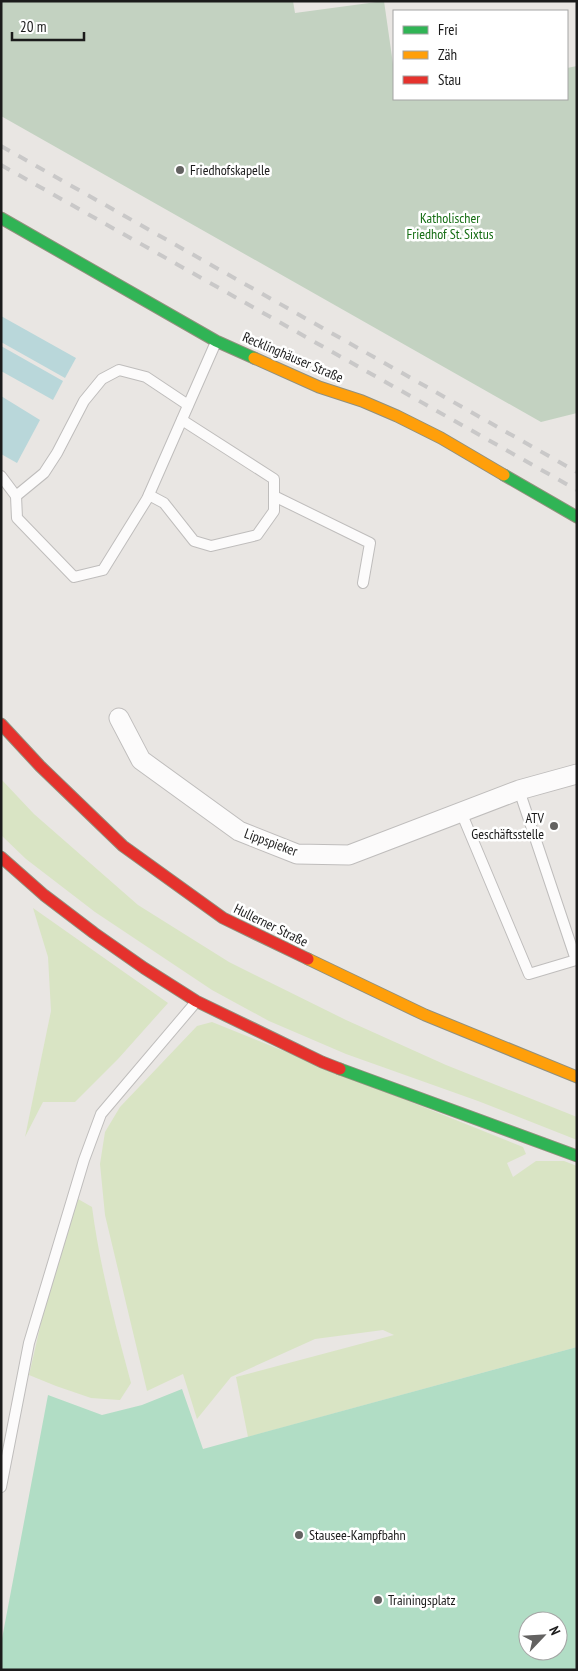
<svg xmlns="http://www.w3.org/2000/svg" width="578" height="1671" viewBox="0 0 578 1671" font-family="'PT Sans Narrow',sans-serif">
  <rect width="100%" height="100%" fill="#e9e6e3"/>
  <g fill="#d9e4c4">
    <path d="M 1,779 L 34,814 L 138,905 L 229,962 L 346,1020 L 446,1065 L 577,1117 L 577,1140 L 478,1101 L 346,1054 L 269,1021 L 212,990 L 95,912 L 26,859 L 1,835 Z"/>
    <path d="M 33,908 L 168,1003 L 118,1059 L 75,1102 L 43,1102 L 25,1137 L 51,1011 L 48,957 Z"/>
    <path d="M 212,1022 L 523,1147 L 526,1154 L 507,1163 L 513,1177 L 536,1161 L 564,1161 L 577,1166 L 577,1347 L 248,1437 L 236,1377 L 394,1335 L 383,1330 L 315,1339 L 231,1377 L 197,1419 L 183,1374 L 147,1391 L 105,1215 L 100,1164 L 105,1132 L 120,1107 L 197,1026 Z"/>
    <path d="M 78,1199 L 92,1207 C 100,1267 115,1324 131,1383 L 120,1400 L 91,1398 L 56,1386 L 29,1375 L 46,1301 Z"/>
  </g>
  <path fill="#c3d2c1" d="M 1,1 L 293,1 L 295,13 L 384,1 L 394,71 L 394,99 L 567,99 L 567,68 L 577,66 L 577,413 L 541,422 L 1,116 Z"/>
  <path fill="#b1ddc5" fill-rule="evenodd" d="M 577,1347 L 577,1670 L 1,1670 L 1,1644 L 48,1395 L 102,1415 L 142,1405 L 182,1389 L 203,1449 ZM 528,1621 L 558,1621 L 558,1651 L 528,1651 Z"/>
  <g fill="#b9d7da">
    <path d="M 1,316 L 76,358 L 65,378 L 1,342 Z"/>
    <path d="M 1,346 L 63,381 L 53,400 L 1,371 Z"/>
    <path d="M 1,396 L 40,420 L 17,463 L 1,454 Z"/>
  </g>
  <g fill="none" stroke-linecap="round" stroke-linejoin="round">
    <g stroke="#bfbdbc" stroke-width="12">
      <g id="lane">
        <path d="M 1,476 L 16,496 L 17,518 L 74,577 L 103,570 L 147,499 L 216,342"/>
        <path d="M 149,495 L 164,503 L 194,541 L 211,546 L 257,535 L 274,511 L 274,479 L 182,420"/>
        <path d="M 16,496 L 44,473 L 57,453 L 84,401 L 102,379 L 119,370 L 146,377 L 188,405"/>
        <path d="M 274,496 L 370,543 L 363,583"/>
        <path d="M 461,812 L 529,974 L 576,960 L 519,790"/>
        <path d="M 1,1487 L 29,1343 L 84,1160 L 101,1114 L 196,1002"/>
      </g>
    </g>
    <g stroke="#bfbdbc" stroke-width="21">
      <path id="street" d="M 119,718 L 141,760 L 239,831 L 297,854 L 349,855 L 519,790 L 577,774"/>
    </g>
    <g stroke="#91907d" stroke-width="13">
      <g id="fast">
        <path d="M 1,218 L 216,341 L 254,358"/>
        <path d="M 504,475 L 577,517"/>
        <path d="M 340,1069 L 577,1156"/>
      </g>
    </g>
    <g stroke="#91907d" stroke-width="13">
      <g id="slow">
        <path d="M 254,358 L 319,387 L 362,401 L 397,416 L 441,438 L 504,475"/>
        <path d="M 308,959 L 425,1015 L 577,1077"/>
      </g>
    </g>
    <g stroke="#91907d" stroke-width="13">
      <g id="jam">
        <path d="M 1,724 L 40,766 L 123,846 L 223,918 L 308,959"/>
        <path d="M 1,857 L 44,895 L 94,933 L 144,968 L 196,1001 L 322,1062 L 340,1069"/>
      </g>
    </g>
    <use href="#lane" stroke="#fcfbfb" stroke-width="10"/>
    <use href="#street" stroke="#fcfbfb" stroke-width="19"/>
    <use href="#fast" stroke="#30b455" stroke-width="11"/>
    <use href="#slow" stroke="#ff9f0a" stroke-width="11"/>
    <use href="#jam" stroke="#e5322d" stroke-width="11"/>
    <g stroke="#c9c8c8" stroke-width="4" stroke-dasharray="10 10" stroke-linecap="butt">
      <path d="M 1,146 L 577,472"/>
      <path d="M 1,165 L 577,490"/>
    </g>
  </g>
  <g fill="#636261" stroke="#fff" stroke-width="2">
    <circle cx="180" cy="170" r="5"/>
    <circle cx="554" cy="826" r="5"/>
    <circle cx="299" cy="1535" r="5"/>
    <circle cx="378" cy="1600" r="5"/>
  </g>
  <g text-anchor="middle" stroke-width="5" stroke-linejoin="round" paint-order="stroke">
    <g font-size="14" fill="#1b1b1b" stroke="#fff" text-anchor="start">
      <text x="190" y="175">Friedhofskapelle</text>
      <text x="544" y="823" text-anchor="end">ATV<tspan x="544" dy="16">Geschäftsstelle</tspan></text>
      <text x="309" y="1540">Stausee-Kampfbahn</text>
      <text x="388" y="1605">Trainingsplatz</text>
    </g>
    <g font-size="14" fill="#166d14" stroke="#fff">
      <text x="450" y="223">Katholischer<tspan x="450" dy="16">Friedhof St. Sixtus</tspan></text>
    </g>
    <g font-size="14" fill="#1b1b1b" stroke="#fff">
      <text transform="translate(293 357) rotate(23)" y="5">Recklinghäuser Straße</text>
      <text transform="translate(271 842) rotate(20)" y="5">Lippspieker</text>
      <text transform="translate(271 925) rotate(26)" y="5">Hullerner Straße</text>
    </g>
  </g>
  <rect width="578" height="1671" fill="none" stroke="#1b1b1b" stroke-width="5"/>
  <rect x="393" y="10" width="175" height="90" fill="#ffffff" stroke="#a4a4a4"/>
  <rect x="403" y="26" width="25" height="8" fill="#30b455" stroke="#a4a4a4"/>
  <text x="438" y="35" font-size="15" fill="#1b1b1b">Frei</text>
  <rect x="403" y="51" width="25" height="8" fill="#ff9f0a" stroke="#a4a4a4"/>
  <text x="438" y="60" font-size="15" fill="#1b1b1b">Zäh</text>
  <rect x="403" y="76" width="25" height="8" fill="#e5322d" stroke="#a4a4a4"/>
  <text x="438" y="85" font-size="15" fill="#1b1b1b">Stau</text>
  <g transform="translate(543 1636) rotate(65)"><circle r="24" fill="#ffffff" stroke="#a4a4a4"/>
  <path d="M0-4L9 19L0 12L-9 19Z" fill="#636261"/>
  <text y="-8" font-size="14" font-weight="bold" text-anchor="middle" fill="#1b1b1b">N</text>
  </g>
  <path d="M12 32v8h72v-8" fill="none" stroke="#1b1b1b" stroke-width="2.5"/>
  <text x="20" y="32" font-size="15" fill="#1b1b1b" stroke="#ffffff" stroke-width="4" paint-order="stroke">20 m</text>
</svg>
